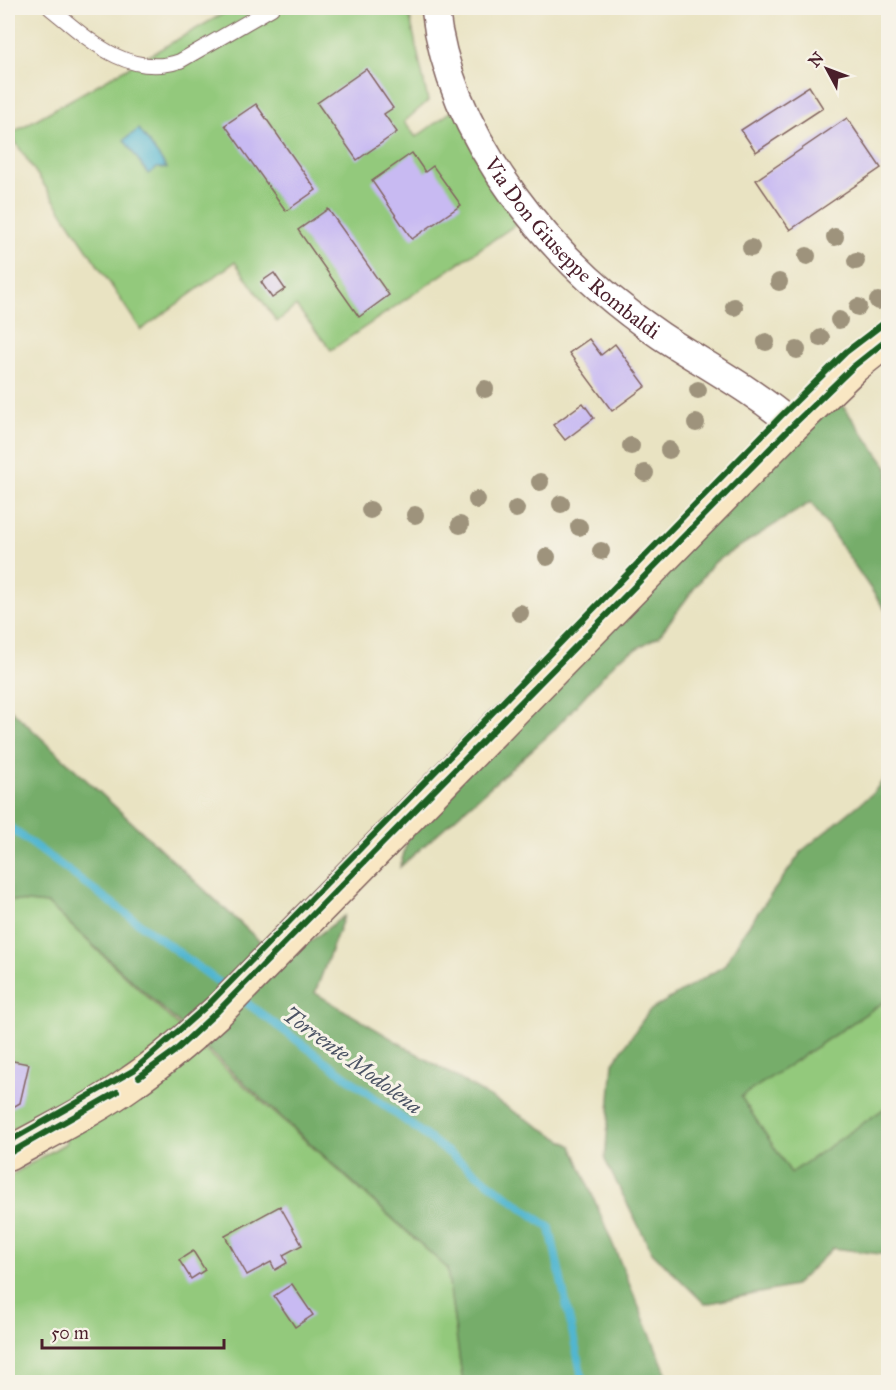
<svg xmlns="http://www.w3.org/2000/svg" width="896" height="1390" viewBox="0 0 896 1390" font-family="'IM FELL Great Primer',serif">
  <rect width="100%" height="100%" fill="#f7f3e8"/>
  <filter id="ink" filterUnits="userSpaceOnUse"><feTurbulence type="fractalNoise" baseFrequency=".0167" numOctaves="2"/><feDisplacementMap in="SourceGraphic" scale="12" xChannelSelector="R" yChannelSelector="G"/><feConvolveMatrix kernelMatrix="1 2 1 2 8 2 1 2 1" color-interpolation-filters="sRGB"/></filter>
  <filter id="wash" filterUnits="userSpaceOnUse"><feTurbulence type="fractalNoise" baseFrequency=".008" numOctaves="4" result="noise"/><feDisplacementMap in="SourceGraphic" scale="24" xChannelSelector="R" yChannelSelector="G"/><feGaussianBlur stdDeviation="1.35" result="paint"/><feColorMatrix in="noise" values="0 0 0 0 0 0 0 0 0 0 0 0 0 0 0 0 0 1.4 0 .05"/><feComposite in="paint" operator="in"/></filter>
  <g filter="url(#wash)">
    <rect width="100%" height="100%" fill="#e9e3c2"/>
    <g fill="#93c97b" stroke="#6e7453" stroke-width="1.5">
      <path d="M 233,8 L 408,8 L 428,101 L 404,122 L 416,137 L 456,108 L 521,221 L 331,350 L 296,306 L 277,322 L 235,262 L 141,330 L 10,134 Z"/>
      <path d="M 8,900 L 48,904 L 190,1037 L 447,1268 L 462,1377 L 465,1382 L 8,1382 L 8,1177 L 66,1143 L 63,1124 L 50,1109 L 8,1132 Z"/>
      <path d="M 888,999 L 888,1106 L 791,1173 L 741,1097 Z"/>
    </g>
    <g fill="#76ad6b" stroke="#60664b" stroke-width="1.5">
      <path d="M 835,395 L 888,468 L 888,614 L 811,502 L 713,563 L 659,636 L 618,659 L 552,732 L 400,867 L 410,831 Z"/>
      <path d="M 8,707 L 282,962 L 344,916 L 315,993 L 572,1146 L 670,1382 L 465,1382 L 462,1377 L 447,1268 L 48,904 L 8,900 Z"/>
      <path d="M 888,774 L 888,999 L 741,1097 L 791,1173 L 888,1106 L 888,1255 L 833,1248 L 794,1286 L 705,1304 L 652,1252 L 605,1160 L 613,1063 L 649,1011 L 724,966 L 744,932 L 803,850 L 873,793 Z"/>
    </g>
    <path fill="#51b6d0" stroke="#4e6a7e" stroke-width="1.5" d="M 139,129 L 167,168 L 157,168 L 148,174 L 124,140 Z"/>
    <g fill="none" stroke-linecap="round" stroke-linejoin="round">
      <g stroke="#51b6d0" stroke-width="8">
        <path d="M 8,826 L 228,989"/>
        <path d="M 240,998 L 550,1228 L 583,1382"/>
      </g>
    </g>
    <g id="blocks">
      <g fill="#c8baf2">
        <path d="M 366,69 L 393,108 L 384,114 L 397,132 L 357,160 L 317,103 Z"/>
        <path d="M 809,86 L 823,108 L 756,152 L 741,130 Z"/>
        <path d="M 256,104 L 316,190 L 286,211 L 225,125 Z"/>
        <path d="M 847,118 L 881,168 L 790,230 L 756,180 Z"/>
        <path d="M 412,153 L 425,172 L 433,166 L 461,205 L 412,239 L 372,181 Z"/>
        <path d="M 328,209 L 389,295 L 359,317 L 298,230 Z"/>
        <path d="M 274,273 L 285,289 L 272,298 L 261,282 Z"/>
        <path d="M 589,339 L 601,355 L 615,344 L 646,386 L 612,411 L 569,353 Z"/>
        <path d="M 583,403 L 594,418 L 565,440 L 553,425 Z"/>
        <path d="M 8,1060 L 29,1064 L 20,1103 L 8,1110 Z"/>
        <path d="M 280,1206 L 302,1245 L 283,1255 L 287,1263 L 275,1270 L 271,1262 L 247,1275 L 225,1236 Z"/>
        <path d="M 193,1251 L 205,1270 L 191,1279 L 179,1260 Z"/>
        <path d="M 292,1284 L 313,1315 L 295,1327 L 274,1296 Z"/>
      </g>
    </g>
  </g>
  <g filter="url(#ink)">
    <use href="#blocks" fill-opacity="0" stroke="#826460" stroke-width="1.5"/>
    <g fill="none" stroke-linecap="round" stroke-linejoin="round">
      <g stroke="#826460" stroke-width="16">
        <path id="lane" d="M 50,8 C 87,38 128,79 180,61 L 272,8"/>
      </g>
      <g stroke="#826460" stroke-width="30">
        <g id="street">
          <path id="s1" d="M 435,8 C 450,140 553,263 661,336 C 705,365 753,390 793,425"/>
        </g>
      </g>
      <g stroke="#826460" stroke-width="36">
        <path id="secondary" d="M 8,1154 C 49,1131 93,1110 132,1082 C 163,1061 191,1036 218,1011 L 793,425 L 854,366 L 888,339"/>
      </g>
      <use href="#lane" stroke="#fff" stroke-width="14"/>
      <use href="#street" stroke="#fff" stroke-width="27"/>
      <use href="#secondary" stroke="#f9e7c3" stroke-width="33"/>
      <g stroke="#f7f3e8" stroke-width="10">
        <g id="cycleway">
          <path d="M 139,1077 L 175,1051 L 218,1011 L 793,425 L 854,366 L 888,339"/>
          <path d="M 8,1142 L 134,1070 L 210,1003 L 782,415 L 846,352 L 888,320"/>
          <path d="M 8,1154 L 117,1092"/>
        </g>
      </g>
      <use href="#cycleway" stroke="#1b5e20" stroke-width="6"/>
    </g>
    <g fill="#9e937c">
      <circle cx="835" cy="237" r="9"/>
      <circle cx="751" cy="248" r="9"/>
      <circle cx="807" cy="256" r="9"/>
      <circle cx="856" cy="261" r="9"/>
      <circle cx="779" cy="282" r="9"/>
      <circle cx="878" cy="301" r="9"/>
      <circle cx="734" cy="307" r="9"/>
      <circle cx="858" cy="307" r="9"/>
      <circle cx="839" cy="320" r="9"/>
      <circle cx="821" cy="338" r="9"/>
      <circle cx="766" cy="342" r="9"/>
      <circle cx="797" cy="350" r="9"/>
      <circle cx="485" cy="389" r="9"/>
      <circle cx="698" cy="390" r="9"/>
      <circle cx="696" cy="423" r="9"/>
      <circle cx="631" cy="446" r="9"/>
      <circle cx="669" cy="450" r="9"/>
      <circle cx="645" cy="473" r="9"/>
      <circle cx="540" cy="482" r="9"/>
      <circle cx="477" cy="500" r="9"/>
      <circle cx="561" cy="504" r="9"/>
      <circle cx="516" cy="509" r="9"/>
      <circle cx="370" cy="510" r="9"/>
      <circle cx="415" cy="515" r="9"/>
      <circle cx="460" cy="525" r="9"/>
      <circle cx="579" cy="527" r="9"/>
      <circle cx="601" cy="551" r="9"/>
      <circle cx="547" cy="557" r="9"/>
      <circle cx="520" cy="613" r="9"/>
    </g>
  </g>
  <g text-anchor="middle" stroke-width="6" stroke-linejoin="round" paint-order="stroke">
    <g font-size="21" fill="#4a1f2b" stroke="#f7f3e8">
      <text dy="7" stroke="none"><textPath href="#s1" startOffset="284">Via Don Giuseppe Rombaldi</textPath></text>
    </g>
    <g font-size="22" font-style="italic" fill="#4c5465" stroke="#f7f3e8">
      <text transform="translate(353 1060) rotate(36)" y="8">Torrente Modolena</text>
    </g>
  </g>
  <rect width="896" height="1390" fill="none" stroke="#f7f3e8" stroke-width="30"/>
  <g transform="translate(827 69) rotate(311)" stroke="#f7f3e8" stroke-width="4.5" paint-order="stroke">
  <path d="M0-4.5L10 22L0 15L-10 22Z" fill="#4a1f2b"/>
  <text y="-9" font-size="16" font-weight="bold" text-anchor="middle" fill="#4a1f2b">N</text>
  </g>
  <path d="M42 1339v9h182v-9" fill="none" stroke="#4a1f2b" stroke-width="3"/>
  <text x="51" y="1339" font-size="18" fill="#4a1f2b" stroke="#f7f3e8" stroke-width="4.5" paint-order="stroke">50 m</text>
</svg>
